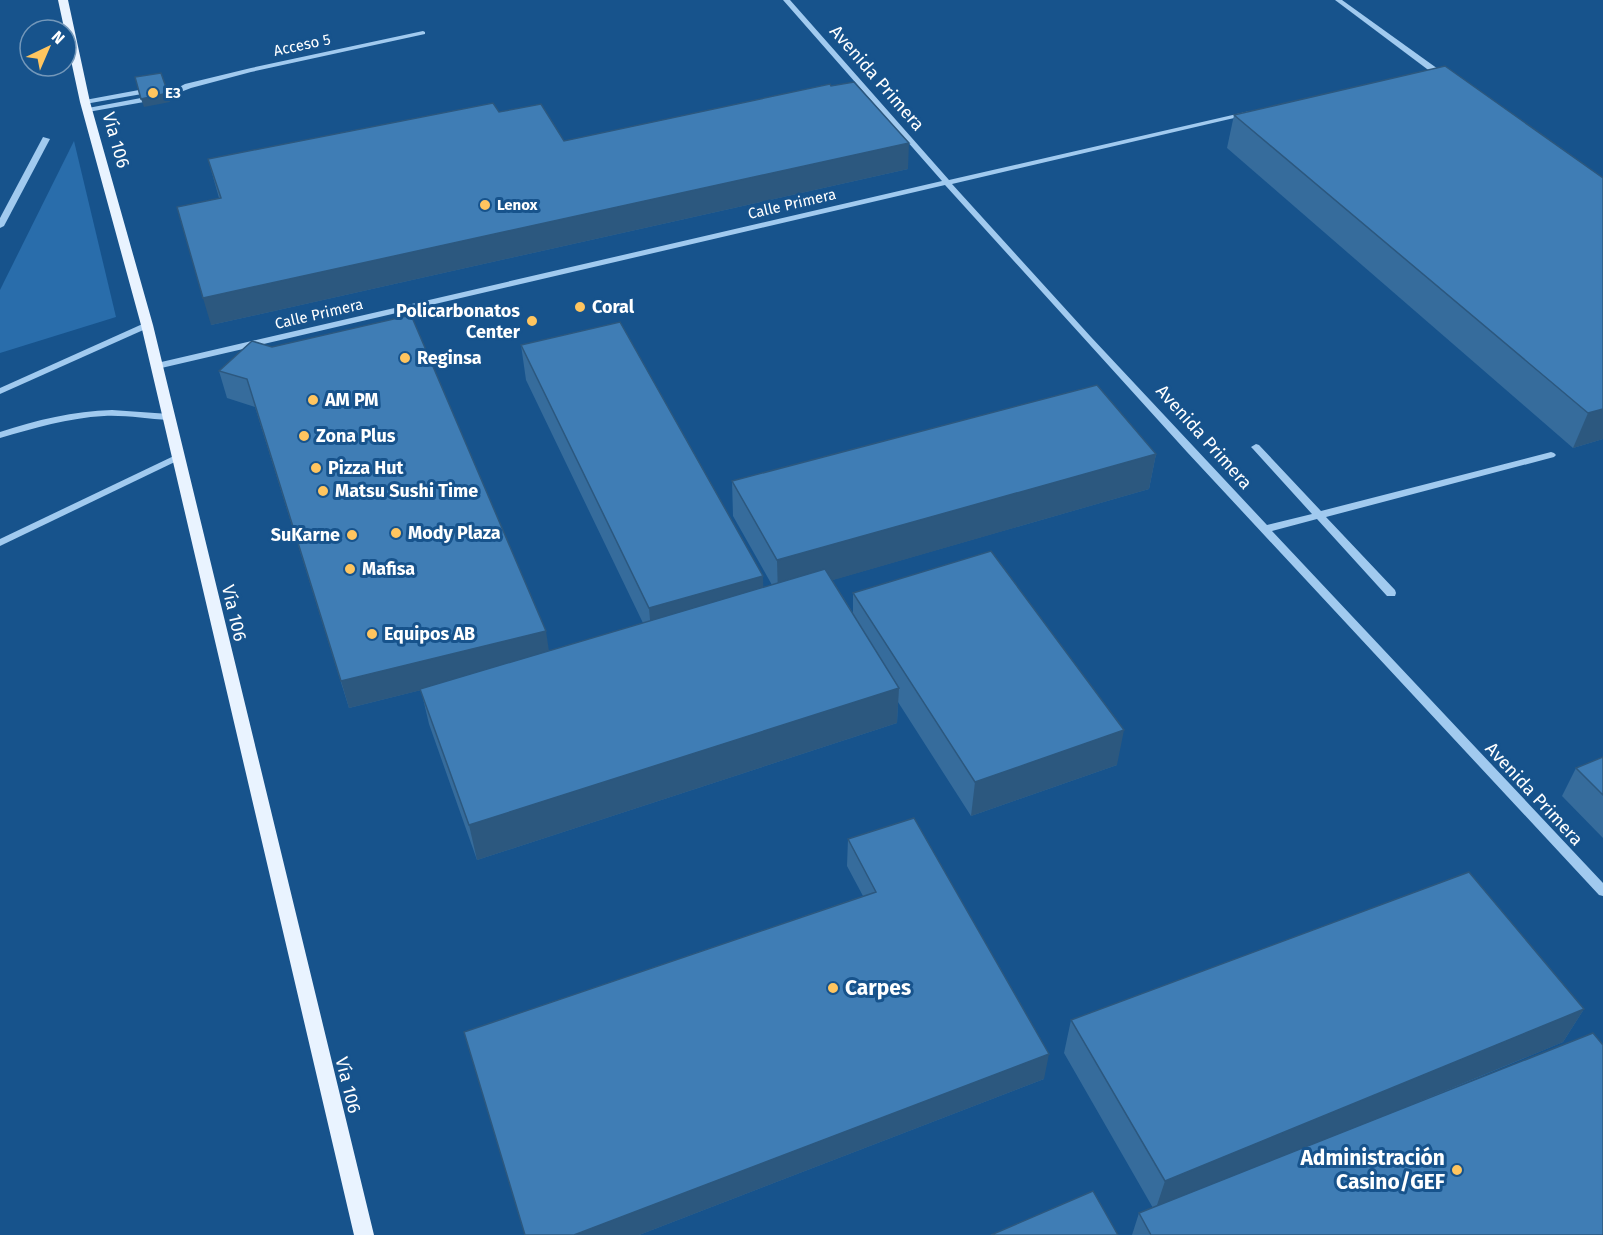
<svg xmlns="http://www.w3.org/2000/svg" width="1603" height="1235" viewBox="0 0 1603 1235" font-family="'Fira Sans',sans-serif">
  <rect width="100%" height="100%" fill="#17538c"/>
  <path fill="#296dab" d="M 74,141 L 116,317 L 0,353 L 0,290 Z"/>
  <g fill="none" stroke-linecap="round" stroke-linejoin="round">
    <g fill="#a1caef" fill-rule="evenodd">
      <path d="M 783,0 L 790,0 L 949,180 L 1250,111 L 1250,115 L 1247,115 L 952,184 L 1091,337 L 1267,525 L 1312,514 L 1253,449 L 1251,447 L 1256,444 L 1259,445 L 1321,511 L 1551,452 L 1554,453 L 1556,455 L 1554,457 L 1326,517 L 1395,590 L 1396,593 L 1395,596 L 1387,596 L 1317,519 L 1272,531 L 1603,883 L 1603,896 L 1599,895 L 1187,452 L 945,185 L 157,369 L 153,366 L 157,363 L 942,181 Z"/>
      <path d="M 1335,0 L 1342,0 L 1445,74 L 1445,78 L 1439,78 Z"/>
      <path d="M 423,31 L 425,32 L 425,34 L 251,72 L 191,88 L 168,97 L 164,95 L 185,84 L 251,68 Z"/>
      <path d="M 139,90 L 142,90 L 142,94 L 85,104 L 81,102 L 85,100 Z"/>
      <path d="M 141,98 L 144,98 L 144,102 L 88,112 L 84,110 L 88,108 Z"/>
      <path d="M 43,137 L 50,139 L 4,226 L 0,228 L 0,218 Z"/>
      <path d="M 147,322 L 150,323 L 150,327 L 0,394 L 0,388 Z"/>
      <path d="M 112,410 L 169,414 L 174,417 L 169,420 C 147,419 126,415 104,416 C 68,418 34,428 0,438 L 0,432 C 36,420 74,411 112,410 Z"/>
      <path d="M 178,454 L 183,457 L 181,459 L 0,546 L 0,539 Z"/>
    </g>
    <path fill="#e9f3ff" fill-rule="evenodd" d="M 58,0 L 68,0 L 90,102 L 153,325 L 374,1235 L 354,1235 L 141,325 L 80,102 Z"/>
  </g>
  <g fill="#366c9c">
    <path d="M 499,112 L 564,141 L 908,169 L 211,325 L 219,198 L 208,159 Z"/>
    <path d="M 1234,115 L 1603,178 L 1603,439 L 1573,448 L 1227,148 Z"/>
    <path d="M 252,341 L 549,651 L 643,623 L 526,380 L 521,345 L 763,588 L 772,585 L 733,516 L 732,481 L 1156,454 L 1149,489 L 832,580 L 853,613 L 853,593 L 1117,765 L 971,816 L 898,702 L 897,723 L 477,860 L 429,724 L 421,690 L 349,708 L 255,407 L 227,398 L 219,371 Z"/>
    <path d="M 1603,757 L 1603,838 L 1562,796 L 1576,768 Z"/>
    <path d="M 848,839 L 1044,1079 L 639,1235 L 525,1235 L 464,1032 L 863,896 L 847,866 Z"/>
    <path d="M 1584,1009 L 1563,1042 L 1381,1118 L 1603,1235 L 1132,1235 L 1139,1213 L 1153,1208 L 1064,1053 L 1071,1020 Z"/>
  </g>
  <g fill="#2c587f">
    <path d="M 168,93 L 170,102 L 144,107 L 141,99 Z"/>
    <path d="M 909,143 L 908,169 L 211,325 L 203,298 Z"/>
    <path d="M 1603,409 L 1603,439 L 1573,448 L 1588,413 Z"/>
    <path d="M 1156,454 L 1149,489 L 778,596 L 777,560 Z"/>
    <path d="M 763,576 L 764,611 L 652,643 L 649,608 Z"/>
    <path d="M 546,631 L 550,658 L 349,708 L 341,681 Z"/>
    <path d="M 899,688 L 897,723 L 477,860 L 469,825 Z"/>
    <path d="M 1124,730 L 1117,765 L 971,816 L 975,782 Z"/>
    <path d="M 1584,1009 L 1563,1042 L 1155,1211 L 1165,1181 Z"/>
    <path d="M 1049,1054 L 1044,1079 L 639,1235 L 574,1235 Z"/>
  </g>
  <g fill="#3f7db5" stroke="#2c587f" stroke-width="1.5">
    <path d="M 1445,66 L 1603,178 L 1603,409 L 1588,413 L 1234,115 Z"/>
    <path d="M 161,73 L 168,93 L 141,99 L 135,77 Z"/>
    <path d="M 854,82 L 909,143 L 203,298 L 177,207 L 221,198 L 208,159 L 493,103 L 499,112 L 541,104 L 564,141 L 830,84 L 831,86 Z"/>
    <path d="M 411,315 L 546,631 L 341,681 L 247,379 L 219,371 L 252,341 L 272,347 Z"/>
    <path d="M 620,322 L 763,576 L 649,608 L 521,345 Z"/>
    <path d="M 1097,385 L 1156,454 L 777,560 L 732,481 Z"/>
    <path d="M 991,551 L 1124,730 L 975,782 L 853,593 Z"/>
    <path d="M 825,569 L 899,688 L 469,825 L 420,689 Z"/>
    <path d="M 1603,757 L 1603,795 L 1576,768 Z"/>
    <path d="M 914,818 L 1049,1054 L 574,1235 L 525,1235 L 464,1032 L 876,892 L 848,839 Z"/>
    <path d="M 1469,872 L 1584,1009 L 1165,1181 L 1071,1020 Z"/>
    <path d="M 1593,1033 L 1603,1045 L 1603,1235 L 1151,1235 L 1139,1213 Z"/>
    <path d="M 1093,1191 L 1118,1235 L 991,1235 Z"/>
  </g>
  <g fill="#ffc55f" stroke="#17538c" stroke-width="2">
    <circle cx="153" cy="93" r="6"/>
    <circle cx="485" cy="205" r="6"/>
    <circle cx="580" cy="307" r="6"/>
    <circle cx="532" cy="321" r="6"/>
    <circle cx="405" cy="358" r="6"/>
    <circle cx="313" cy="400" r="6"/>
    <circle cx="304" cy="436" r="6"/>
    <circle cx="316" cy="468" r="6"/>
    <circle cx="323" cy="491" r="6"/>
    <circle cx="396" cy="533" r="6"/>
    <circle cx="352" cy="535" r="6"/>
    <circle cx="350" cy="569" r="6"/>
    <circle cx="372" cy="634" r="6"/>
    <circle cx="833" cy="988" r="6"/>
    <circle cx="1457" cy="1170" r="6"/>
  </g>
  <g text-anchor="middle" stroke-width="6" stroke-linejoin="round" paint-order="stroke">
    <g font-size="15" fill="#fff" stroke="#17538c">
      <text transform="translate(302 45) rotate(-12)" y="5">Acceso 5</text>
      <text transform="translate(792 204) rotate(-13)" y="5">Calle Primera</text>
      <text transform="translate(319 314) rotate(-13)" y="5">Calle Primera</text>
    </g>
    <g font-size="15" font-weight="bold" fill="#fff" stroke="#17538c" text-anchor="start">
      <text x="165" y="98">E3</text>
      <text x="497" y="210">Lenox</text>
    </g>
    <g font-size="18" fill="#fff" stroke="#17538c">
      <text transform="translate(877 78) rotate(49)" y="6">Avenida Primera</text>
      <text transform="translate(116 140) rotate(74)" y="6">Vía 106</text>
      <text transform="translate(1204 437) rotate(48)" y="6">Avenida Primera</text>
      <text transform="translate(234 613) rotate(77)" y="6">Vía 106</text>
      <text transform="translate(1534 794) rotate(47)" y="6">Avenida Primera</text>
      <text transform="translate(348 1085) rotate(76)" y="6">Vía 106</text>
    </g>
    <g font-size="18" font-weight="bold" fill="#fff" stroke="#17538c" text-anchor="start">
      <text x="592" y="313">Coral</text>
      <text x="520" y="317" text-anchor="end">Policarbonatos<tspan x="520" dy="21">Center</tspan></text>
      <text x="417" y="364">Reginsa</text>
      <text x="325" y="406">AM PM</text>
      <text x="316" y="442">Zona Plus</text>
      <text x="328" y="474">Pizza Hut</text>
      <text x="335" y="497">Matsu Sushi Time</text>
      <text x="408" y="539">Mody Plaza</text>
      <text x="340" y="541" text-anchor="end">SuKarne</text>
      <text x="362" y="575">Mafisa</text>
      <text x="384" y="640">Equipos AB</text>
    </g>
    <g font-size="21" font-weight="bold" fill="#fff" stroke="#17538c" text-anchor="start">
      <text x="845" y="995">Carpes</text>
      <text x="1445" y="1165" text-anchor="end">Administración<tspan x="1445" dy="24">Casino/GEF</tspan></text>
    </g>
  </g>
  <g transform="translate(48 48) rotate(44)"><circle r="28" fill="#17538c" stroke="#7498ba" stroke-width="1.5"/>
  <path d="M0-4.5L10 22L0 15L-10 22Z" fill="#ffc55f"/>
  <text y="-9" font-size="16" font-weight="bold" text-anchor="middle" fill="#ffffff">N</text>
  </g>
</svg>
